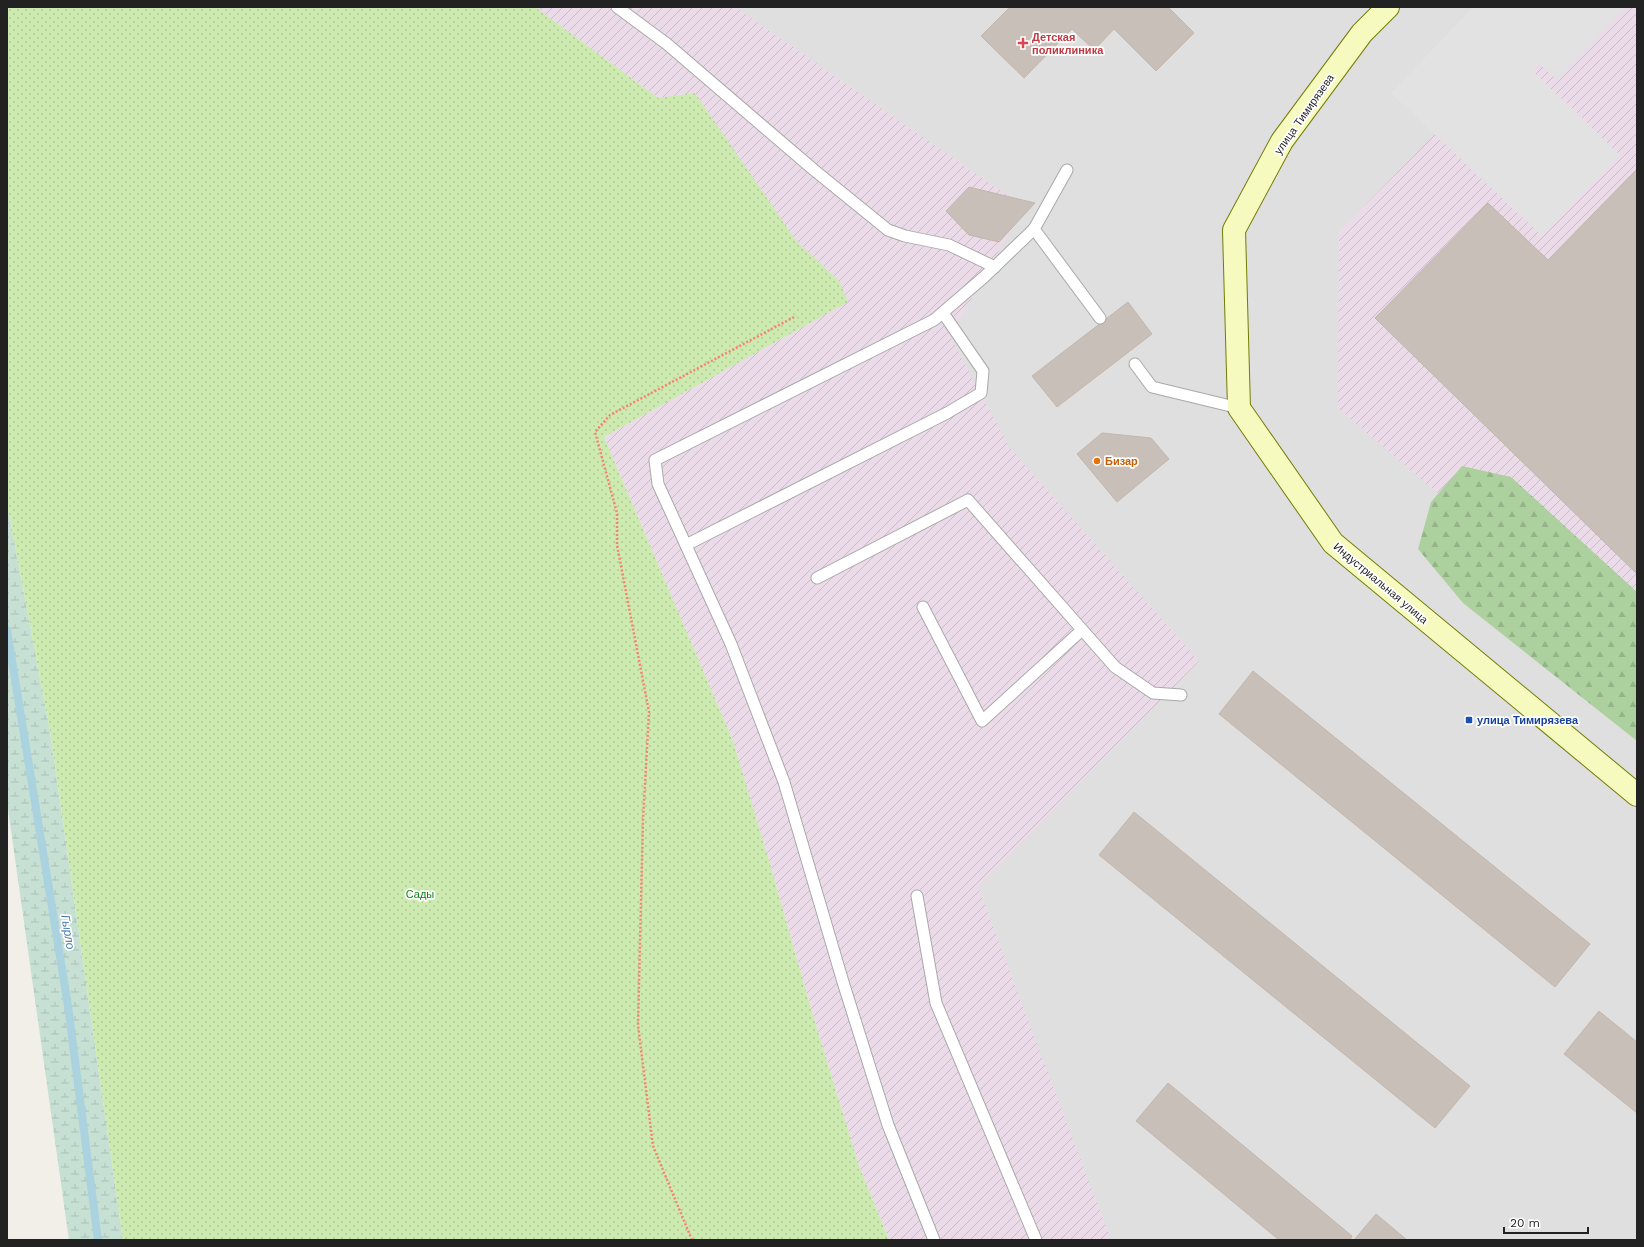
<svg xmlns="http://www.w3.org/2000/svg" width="1644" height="1247" viewBox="0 0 1644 1247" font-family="'Work Sans',sans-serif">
  <defs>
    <pattern id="industrial-furrows" width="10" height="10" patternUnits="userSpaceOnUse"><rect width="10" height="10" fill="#ebdbe8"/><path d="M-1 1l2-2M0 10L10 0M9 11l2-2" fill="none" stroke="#c9bcc7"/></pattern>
    <pattern id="forest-firs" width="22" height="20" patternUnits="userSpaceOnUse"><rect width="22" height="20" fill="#add19e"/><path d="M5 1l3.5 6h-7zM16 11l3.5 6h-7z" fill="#95b388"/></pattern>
    <pattern id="wetland-marsh" width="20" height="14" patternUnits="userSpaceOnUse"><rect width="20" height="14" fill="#c6e0d4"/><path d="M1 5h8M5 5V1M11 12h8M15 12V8" fill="none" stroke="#aac0b6"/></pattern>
    <pattern id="garden-dots" width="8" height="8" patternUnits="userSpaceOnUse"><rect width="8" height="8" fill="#cdebb0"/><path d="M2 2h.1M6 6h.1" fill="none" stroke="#b0c997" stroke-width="1.8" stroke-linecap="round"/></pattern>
  </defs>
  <rect width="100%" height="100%" fill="#f2efe9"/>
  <path fill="#e0dfdf" d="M 535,7 L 1637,7 L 1637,1240 L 889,1240 L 859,1166 L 770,864 L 733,741 L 848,301 L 658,98 Z"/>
  <g fill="url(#industrial-furrows)">
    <path d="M 535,7 L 735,7 L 1024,207 L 950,336 L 1010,448 L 1199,661 L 978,887 L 1111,1240 L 890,1240 L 859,1166 L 812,1012 L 770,864 L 733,741 L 604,437 L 848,301 L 839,281 L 797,242 L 658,98 Z"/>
    <path d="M 1559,7 L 1637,7 L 1637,664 L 1338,408 L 1339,232 Z"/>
  </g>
  <path fill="url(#forest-firs)" d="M 1462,466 L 1511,477 L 1637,592 L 1637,741 L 1463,603 L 1418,549 L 1431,502 Z"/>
  <path fill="url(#wetland-marsh)" d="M 7,503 L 50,731 L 123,1240 L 69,1240 L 7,802 Z"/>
  <path fill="url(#garden-dots)" d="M 7,7 L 535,7 L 658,98 L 695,93 L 797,242 L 839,281 L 848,302 L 604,437 L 733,741 L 770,864 L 812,1012 L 859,1166 L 889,1240 L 123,1240 L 50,731 L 7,503 Z"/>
  <path fill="#e2e2e2" d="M 1473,7 L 1626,7 L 1557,80 L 1539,63 L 1532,70 L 1620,155 L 1542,236 L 1391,93 Z"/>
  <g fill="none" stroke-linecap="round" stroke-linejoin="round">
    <path stroke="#aad3df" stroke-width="8" d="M 7,630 L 68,1006 L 98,1240"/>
  </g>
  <g fill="#c7bfb8" stroke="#c4b6ab">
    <path d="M 1010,7 L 1168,7 L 1194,33 L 1156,71 L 1114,29 L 1094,50 L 1072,29 L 1024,78 L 981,36 Z"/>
    <path d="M 1637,169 L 1637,574 L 1375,318 L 1488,203 L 1548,260 Z"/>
    <path d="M 969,187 L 1035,203 L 999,242 L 969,235 L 946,211 Z"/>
    <path d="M 1128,302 L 1152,334 L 1057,407 L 1032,376 Z"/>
    <path d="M 1102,433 L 1151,438 L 1169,459 L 1117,502 L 1077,454 Z"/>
    <path d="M 1253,671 L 1590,944 L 1555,987 L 1219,714 Z"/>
    <path d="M 1134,812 L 1470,1086 L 1435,1128 L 1099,855 Z"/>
    <path d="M 1599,1011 L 1637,1042 L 1637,1113 L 1564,1054 Z"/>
    <path d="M 1168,1083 L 1352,1236 L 1350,1240 L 1279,1240 L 1136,1121 Z"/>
    <path d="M 1376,1214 L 1407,1240 L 1354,1240 Z"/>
  </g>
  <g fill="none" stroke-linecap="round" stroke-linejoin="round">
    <g stroke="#a9a9a9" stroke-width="13">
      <g id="lane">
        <path d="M 617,7 L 667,44 L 814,170 L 888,230 L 905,236 L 949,245 L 995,267"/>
        <path d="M 1067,170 L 1034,229 L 1100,318"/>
        <path d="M 1135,364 L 1152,387 L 1239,408"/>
        <path d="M 686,545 L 947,413 L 981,393 L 983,371 L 943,313"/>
        <path d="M 817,578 L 968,500 L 1115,667 L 1153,693 L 1181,695"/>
        <path d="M 923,607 L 982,721 L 1082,630"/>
        <path d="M 917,896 L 936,1003 L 1036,1240"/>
        <path d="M 934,1240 L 888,1125 L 843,982 L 784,782 L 731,644 L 658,484 L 655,460 L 934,320 L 984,277 L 1034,229"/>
      </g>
    </g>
    <g stroke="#707d05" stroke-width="24">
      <path id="secondary" d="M 1388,7 L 1362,33 L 1282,141 L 1234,230 L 1239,408 L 1333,543 L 1637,795"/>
    </g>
    <path stroke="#fa8072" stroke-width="2.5" stroke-dasharray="2 2" stroke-linecap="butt" d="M 692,1240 L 653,1146 L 638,1025 L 643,820 L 649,712 L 617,545 L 617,513 L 595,432 L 610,415 L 796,316"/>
    <use href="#lane" stroke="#fff" stroke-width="11"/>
    <use href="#secondary" stroke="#f7fabf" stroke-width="22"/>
  </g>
  <path fill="#e0444e" stroke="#fff" stroke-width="1.5" d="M1021 37h4v4h4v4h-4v4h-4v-4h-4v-4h4z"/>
  <circle fill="#e8710a" stroke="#fff" stroke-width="1.5" cx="1097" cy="461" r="4"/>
  <rect fill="#1a4fb4" stroke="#fff" stroke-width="1.5" x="1465" y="716" width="8" height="8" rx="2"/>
  <g text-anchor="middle" stroke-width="3.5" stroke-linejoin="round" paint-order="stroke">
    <g font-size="11" font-weight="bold" fill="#be3a42" stroke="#fff" text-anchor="start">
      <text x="1032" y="41">Детская<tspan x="1032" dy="13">поликлиника</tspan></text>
    </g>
    <g font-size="11" fill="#222" stroke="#fff">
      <text transform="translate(1304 114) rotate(-55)" y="4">улица Тимирязева</text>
      <text transform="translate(1381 583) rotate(40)" y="4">Индустриальная улица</text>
    </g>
    <g font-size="11" font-weight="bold" fill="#c56008" stroke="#fff" text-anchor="start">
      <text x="1105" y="465">Бизар</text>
    </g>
    <g font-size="11" font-weight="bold" fill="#164399" stroke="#fff" text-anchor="start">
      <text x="1477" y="724">улица Тимирязева</text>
    </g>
    <g font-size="11" fill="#0c8416" stroke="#fff">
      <text x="420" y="898">Сады</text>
    </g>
    <g font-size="12" font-style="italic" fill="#4a7aab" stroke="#fff">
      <text transform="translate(68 932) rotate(81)" y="4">Гырло</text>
    </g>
  </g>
  <rect width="1644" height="1247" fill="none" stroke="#222222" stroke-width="16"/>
  <path d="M1504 1227v6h84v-6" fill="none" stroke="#222222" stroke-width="2"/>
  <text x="1510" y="1227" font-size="12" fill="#222222" stroke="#ffffff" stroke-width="3" paint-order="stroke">20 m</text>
</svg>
